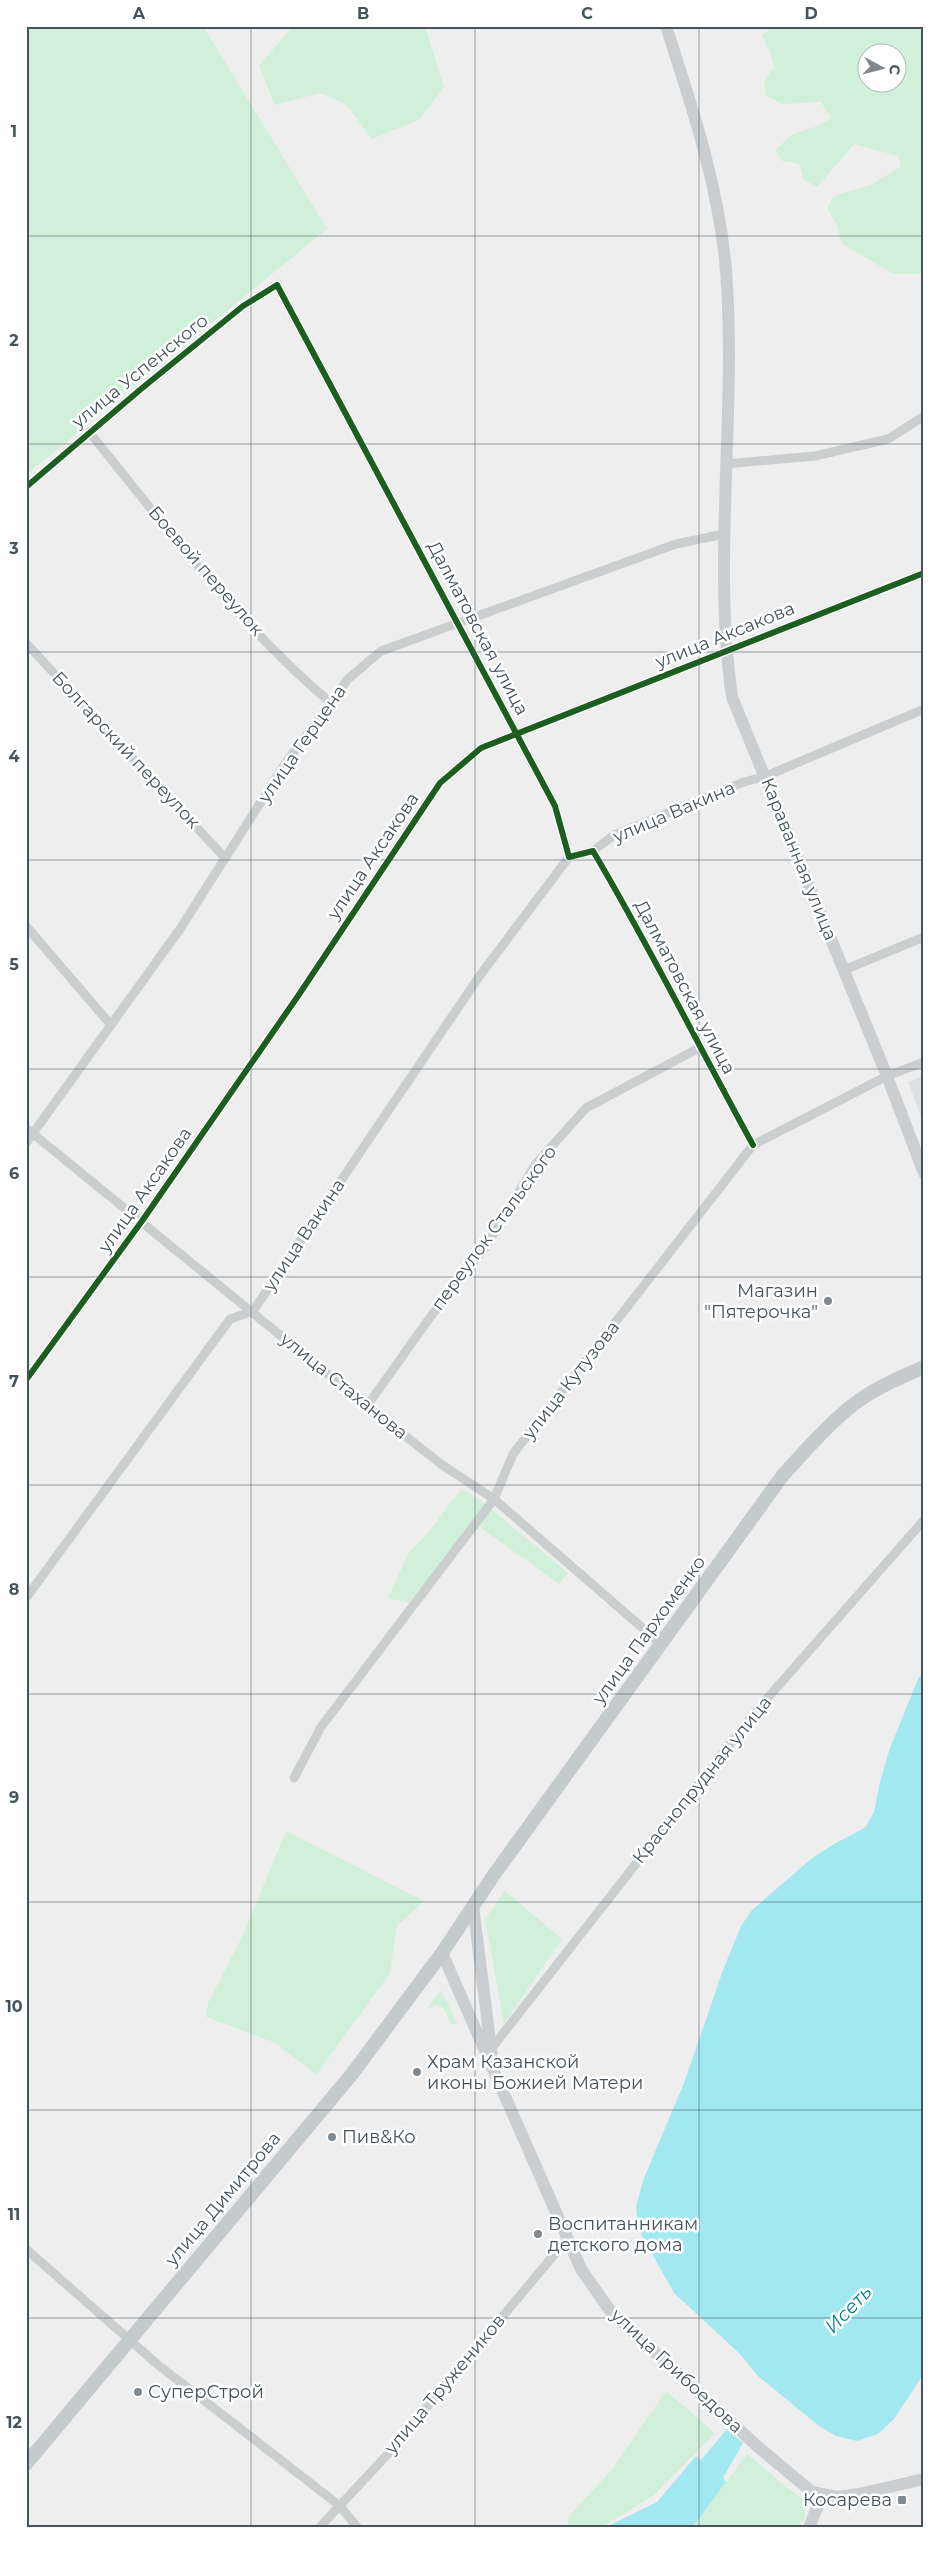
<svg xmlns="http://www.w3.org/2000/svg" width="950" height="2554" viewBox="0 0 950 2554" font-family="Montserrat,sans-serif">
  <rect width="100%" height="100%" fill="#efeeee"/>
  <path fill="#e0dfe0" d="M 924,1076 L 924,1124 L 908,1082 Z"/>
  <g fill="#d0f0da" fill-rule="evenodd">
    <path d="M 26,26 L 203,26 L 327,229 L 26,475 Z"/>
    <path d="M 293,26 L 425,26 L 444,87 L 419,120 L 372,139 L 346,104 L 320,93 L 275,105 L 259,66 Z"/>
    <path d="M 776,26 L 924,26 L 924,272 L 921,274 L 894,274 L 842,244 L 837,225 L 827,208 L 834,196 L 873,184 L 901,166 L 898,156 L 854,144 L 817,187 L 804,180 L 799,164 L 782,161 L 775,150 L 793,134 L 818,126 L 831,118 L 821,102 L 782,104 L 766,95 L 764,81 L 774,68 L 771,55 L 762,34 ZM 898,52 L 898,82 L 868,82 L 868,52 Z"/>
    <path d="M 461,1489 L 479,1499 L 568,1573 L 559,1584 L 480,1527 L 409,1603 L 388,1598 L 409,1552 L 428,1533 Z"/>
    <path d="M 286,1831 L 424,1901 L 397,1926 L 390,1973 L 316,2075 L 276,2043 L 206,2017 L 208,2003 L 243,1935 Z"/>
    <path d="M 505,1891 L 562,1939 L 504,2024 L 485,1919 Z"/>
    <path d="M 441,1990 L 457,2023 L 451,2025 C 446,2012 443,1999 427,2009 Z"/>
    <path d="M 666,2391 L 715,2433 L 653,2496 L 600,2528 L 567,2528 L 569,2516 L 611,2471 Z"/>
    <path d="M 747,2454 L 803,2500 L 805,2516 L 799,2528 L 692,2528 Z"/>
  </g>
  <g fill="#a2e8f1">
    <path d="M 924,1670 L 924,2373 L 894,2419 L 878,2434 L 857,2441 L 836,2436 L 819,2426 L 758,2376 L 740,2354 L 674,2293 L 642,2236 L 637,2220 L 636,2206 L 644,2178 L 684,2083 L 723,1970 L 741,1926 L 752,1910 L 811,1859 L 834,1844 L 866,1827 L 874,1812 L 880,1782 L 890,1748 L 918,1679 Z"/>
    <path d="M 727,2429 L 743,2443 L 723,2478 L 726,2482 L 692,2528 L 604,2528 L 657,2502 L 696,2456 L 701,2460 Z"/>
  </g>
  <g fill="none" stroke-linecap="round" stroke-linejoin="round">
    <g stroke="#cacecf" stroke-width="9">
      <path d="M 89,432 C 165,525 238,625 331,703"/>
      <path d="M 726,464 L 815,456 L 888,439 L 924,416"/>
      <path d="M 26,487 L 141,389 L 243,306 L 277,285 L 555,806 L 569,857 L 593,851 C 650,947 699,1047 753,1145"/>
      <path d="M 26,643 L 225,858"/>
      <path d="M 593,851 L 614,835 L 744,782 L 766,776 L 924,709"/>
      <path d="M 26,926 L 111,1025"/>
      <path d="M 844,970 L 924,937"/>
      <path d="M 26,1128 L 367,1406 L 441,1464 L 494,1499 L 661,1644"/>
      <path d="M 26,1143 L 180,929 L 285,764 L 348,679 L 381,651 L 676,544 L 724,534"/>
      <path d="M 26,1380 L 142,1221 L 298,996 L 440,783 L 481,748 L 924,573"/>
      <path d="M 367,1406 L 431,1316 L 485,1248 L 535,1165 L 586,1108 L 699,1048"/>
      <path d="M 26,1598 L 230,1319 L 253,1311 L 478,978 L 569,857"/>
      <path d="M 294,1778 L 321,1727 L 494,1499 L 513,1454 L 753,1145 L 887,1076 L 924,1062"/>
      <path d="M 491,2049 L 750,1718 L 924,1520"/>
      <path d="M 26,2249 L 157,2364 L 340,2506 L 358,2528"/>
      <path d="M 319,2528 L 386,2456 L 568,2238"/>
    </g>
    <g stroke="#caced1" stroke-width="12">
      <path d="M 666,26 C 692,107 719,186 726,271 C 737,413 712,556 732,697 L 887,1076 L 924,1173"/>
      <path d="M 473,1906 L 492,2057"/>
      <path d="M 442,1953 L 581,2269 L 611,2312 L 757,2446 L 812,2492 L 837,2497 L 859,2494 L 924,2479"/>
      <path d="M 809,2528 L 822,2495"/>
    </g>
    <path stroke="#c5cacd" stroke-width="14" d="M 26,2464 L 352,2074 L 442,1953 L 493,1876 L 783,1475 C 807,1449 830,1422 858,1401 C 878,1387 901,1377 924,1367"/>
    <g stroke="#fff" stroke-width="9">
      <g id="cycleway">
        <path d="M 26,487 L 141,389 L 243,306 L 277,285 L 555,806 L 569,857 L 593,851 C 650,947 699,1047 753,1145"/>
        <path d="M 26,1380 L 142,1221 L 298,996 L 440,783 L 481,748 L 924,573"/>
      </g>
    </g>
    <use href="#cycleway" stroke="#1b5e20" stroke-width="6"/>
  </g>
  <path fill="none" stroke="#44535c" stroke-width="1" stroke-opacity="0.55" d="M 251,26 L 251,2528M 475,26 L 475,2528M 699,26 L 699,2528M 26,236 L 924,236M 26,444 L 924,444M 26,652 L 924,652M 26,860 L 924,860M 26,1069 L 924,1069M 26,1277 L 924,1277M 26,1485 L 924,1485M 26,1694 L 924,1694M 26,1902 L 924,1902M 26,2110 L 924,2110M 26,2318 L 924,2318"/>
  <g fill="#80898f" stroke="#fff" stroke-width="2">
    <circle cx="828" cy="1301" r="5"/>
    <circle cx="417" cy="2072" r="5"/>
    <circle cx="332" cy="2137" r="5"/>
    <circle cx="538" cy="2234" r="5"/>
    <circle cx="138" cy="2392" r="5"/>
    <rect x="897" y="2495" width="10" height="10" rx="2.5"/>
  </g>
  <g text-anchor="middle" stroke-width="5" stroke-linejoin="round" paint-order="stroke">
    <g font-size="18" fill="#44535c" stroke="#fff">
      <text transform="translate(140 371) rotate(-39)" y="6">улица Успенского</text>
      <text transform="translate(206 571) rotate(49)" y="6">Боевой переулок</text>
      <text transform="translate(478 628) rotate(62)" y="6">Далматовская улица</text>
      <text transform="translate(725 635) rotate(-22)" y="6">улица Аксакова</text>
      <text transform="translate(302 744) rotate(-55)" y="6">улица Герцена</text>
      <text transform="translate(126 750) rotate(47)" y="6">Болгарский переулок</text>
      <text transform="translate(674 812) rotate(-23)" y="6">улица Вакина</text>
      <text transform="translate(373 856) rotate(-56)" y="6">улица Аксакова</text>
      <text transform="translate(799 859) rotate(68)" y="6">Караванная улица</text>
      <text transform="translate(685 987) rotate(62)" y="6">Далматовская улица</text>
      <text transform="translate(145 1190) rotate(-55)" y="6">улица Аксакова</text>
      <text transform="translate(494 1228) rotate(-54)" y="6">переулок Стальского</text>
      <text transform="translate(304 1235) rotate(-56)" y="6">улица Вакина</text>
      <text transform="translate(571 1380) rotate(-52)" y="6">улица Кутузова</text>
      <text transform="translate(344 1386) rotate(39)" y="6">улица Стаханова</text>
      <text transform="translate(649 1630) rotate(-54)" y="6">улица Пархоменко</text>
      <text transform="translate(702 1780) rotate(-51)" y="6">Краснопрудная улица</text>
      <text transform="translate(223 2199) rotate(-50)" y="6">улица Димитрова</text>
      <text transform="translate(677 2371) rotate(43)" y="6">улица Грибоедова</text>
      <text transform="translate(445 2384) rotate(-50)" y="6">улица Тружеников</text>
    </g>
    <g font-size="18" fill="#44535c" stroke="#fff" text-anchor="start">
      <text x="818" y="1297" text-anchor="end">Магазин<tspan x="818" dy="21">"Пятерочка"</tspan></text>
      <text x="427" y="2068">Храм Казанской<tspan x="427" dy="21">иконы Божией Матери</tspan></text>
      <text x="342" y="2143">Пив&amp;Ко</text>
      <text x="548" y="2230">Воспитанникам<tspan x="548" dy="21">детского дома</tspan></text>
      <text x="148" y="2398">СуперСтрой</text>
      <text x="892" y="2506" text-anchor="end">Косарева</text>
    </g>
    <g font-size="19" font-style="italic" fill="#058091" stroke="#fff">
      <text transform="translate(848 2309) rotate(-46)" y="7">Исеть</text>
    </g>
  </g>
  <rect width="950" height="2554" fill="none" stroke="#ffffff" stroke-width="55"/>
  <g transform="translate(882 68) rotate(97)"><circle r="24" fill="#ffffff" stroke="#b4babe"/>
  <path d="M0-4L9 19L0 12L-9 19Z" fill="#80898f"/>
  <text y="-8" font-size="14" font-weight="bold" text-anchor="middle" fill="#44535c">С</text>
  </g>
  <rect x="28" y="28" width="894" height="2498" fill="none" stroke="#44535c" stroke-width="2"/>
  <g font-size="16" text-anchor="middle" font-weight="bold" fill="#44535c">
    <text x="139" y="19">A</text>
    <text x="363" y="19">B</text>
    <text x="587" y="19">C</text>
    <text x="811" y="19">D</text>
    <text x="14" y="137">1</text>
    <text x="14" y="346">2</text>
    <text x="14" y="554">3</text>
    <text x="14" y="762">4</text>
    <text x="14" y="970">5</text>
    <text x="14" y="1179">6</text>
    <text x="14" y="1387">7</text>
    <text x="14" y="1595">8</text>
    <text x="14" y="1803">9</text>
    <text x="14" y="2012">10</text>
    <text x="14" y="2220">11</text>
    <text x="14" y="2428">12</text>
  </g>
</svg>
